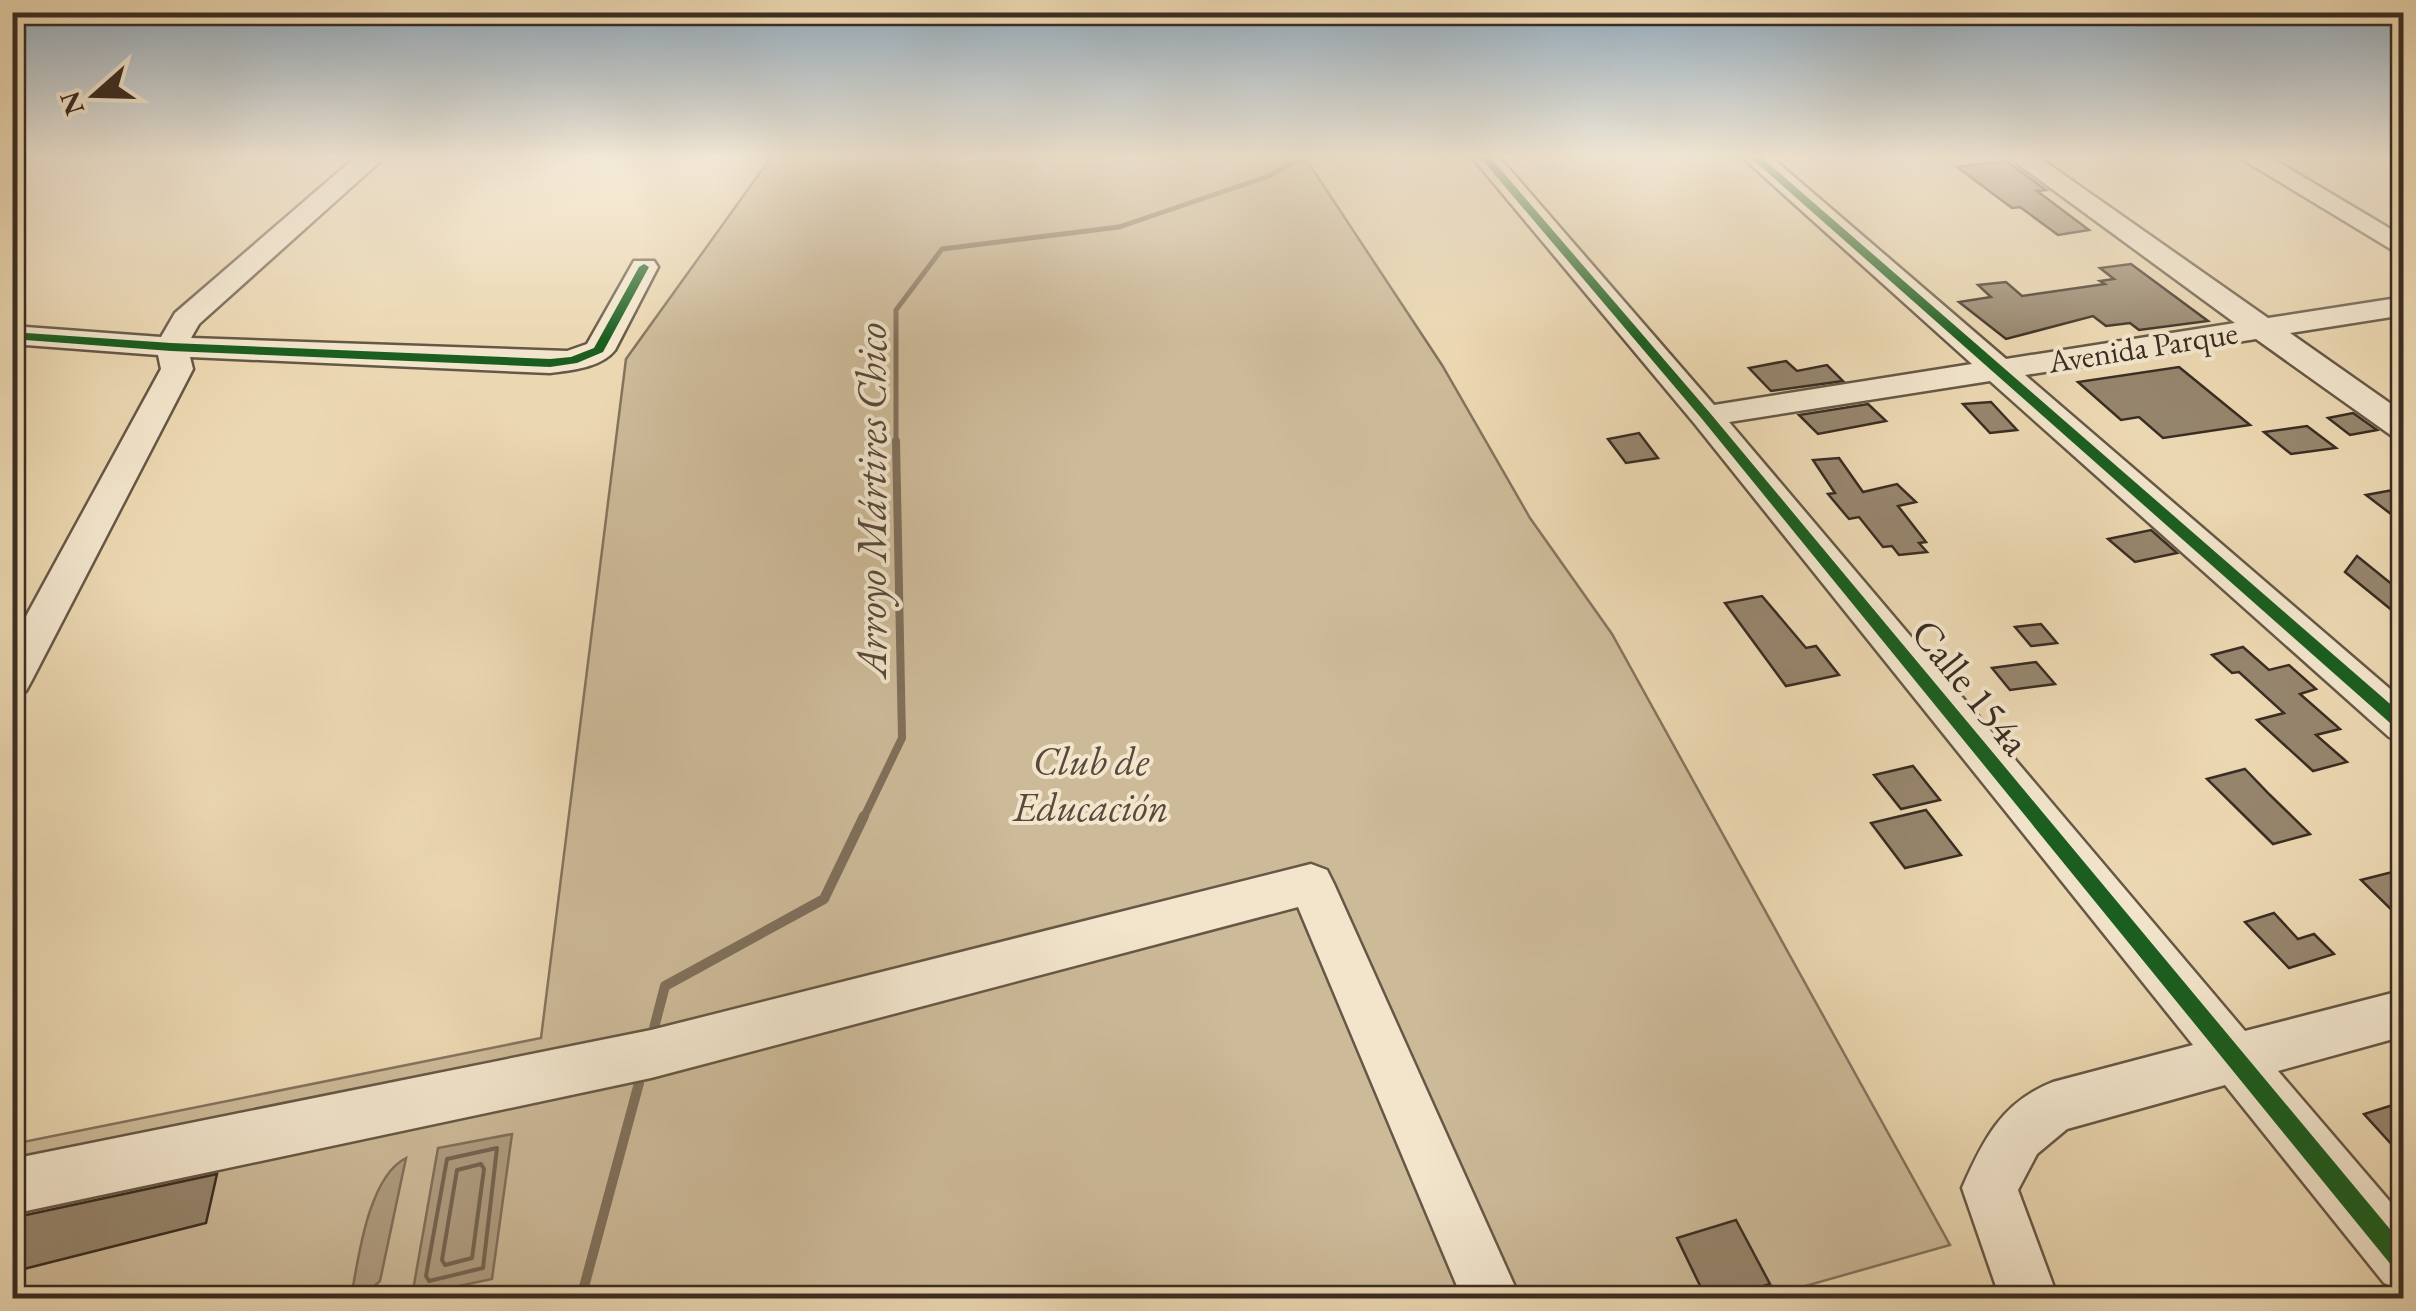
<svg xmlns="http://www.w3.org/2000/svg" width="2416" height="1311" viewBox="0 0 2416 1311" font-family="'EB Garamond',serif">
  <rect width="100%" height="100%" fill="#ebd7b1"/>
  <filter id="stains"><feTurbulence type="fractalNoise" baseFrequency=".002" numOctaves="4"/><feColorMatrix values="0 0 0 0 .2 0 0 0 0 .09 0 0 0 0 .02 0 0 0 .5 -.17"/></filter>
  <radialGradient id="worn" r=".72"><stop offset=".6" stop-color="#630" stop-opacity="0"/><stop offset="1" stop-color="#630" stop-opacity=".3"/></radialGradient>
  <path fill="#cdba99" stroke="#84745e" stroke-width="2.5" d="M 772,156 L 1304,156 L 1442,365 L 1530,518 L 1612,634 L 1950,1245 L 1763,1298 L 13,1298 L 13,1144 L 541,1038 L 626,359 Z"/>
  <g fill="#af9d81" stroke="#80705b" stroke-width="2.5">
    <path d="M 512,1134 L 492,1279 L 412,1296 L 438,1148 Z"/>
    <path d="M 406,1158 L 380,1281 L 361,1298 L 351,1298 C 358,1260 368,1177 406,1158 Z"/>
  </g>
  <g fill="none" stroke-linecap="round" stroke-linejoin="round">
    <g stroke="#746552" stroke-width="4">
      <path d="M 497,1148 L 483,1268 L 429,1281 L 426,1276 L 447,1159 Z"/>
      <path d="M 481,1164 L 484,1169 L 472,1258 L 445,1265 L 442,1260 L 457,1170 Z"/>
    </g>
    <path stroke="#80705b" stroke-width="5" d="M 896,443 L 896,310 L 942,249 L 1119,227 L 1269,176 L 1305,156"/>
    <path stroke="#80705b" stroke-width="8" d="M 863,819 L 902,738 L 896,441"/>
    <g stroke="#80705b" stroke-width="10">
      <path d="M 654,1028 L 665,986 L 824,899 L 864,816"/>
      <path d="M 581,1298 L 639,1083"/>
    </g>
  </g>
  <g fill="#96856d" stroke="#3a2d23" stroke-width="2.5">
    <path d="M 2006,161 L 2046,190 L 2037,191 L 2089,230 L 2058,235 L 2020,207 L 2012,208 L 1957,167 Z"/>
    <path d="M 2131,264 L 2208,321 L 2139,330 L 2130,323 L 2106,326 L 2093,316 L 2006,339 L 1959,302 L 1991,297 L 1978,285 L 2006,282 L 2022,296 L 2105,284 L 2100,281 L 2114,279 L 2100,268 Z"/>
    <path d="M 1786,361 L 1797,371 L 1827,365 L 1843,381 L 1771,391 L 1749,368 Z"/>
    <path d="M 2179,367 L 2250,425 L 2163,438 L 2139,417 L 2121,420 L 2078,382 Z"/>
    <path d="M 1991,402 L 2017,430 L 1990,433 L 1963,404 Z"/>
    <path d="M 1868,404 L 1886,421 L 1818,434 L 1799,415 Z"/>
    <path d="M 2353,413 L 2377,430 L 2350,435 L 2328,418 Z"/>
    <path d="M 2307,426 L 2336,448 L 2291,454 L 2264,432 Z"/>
    <path d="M 1639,433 L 1658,458 L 1626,463 L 1608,439 Z"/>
    <path d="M 1839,458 L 1863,492 L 1897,484 L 1916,502 L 1898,506 L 1926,542 L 1919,543 L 1927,552 L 1899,555 L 1892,546 L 1883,547 L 1859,517 L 1849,519 L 1828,494 L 1835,493 L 1813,460 Z"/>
    <path d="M 2404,488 L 2404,524 L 2366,495 Z"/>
    <path d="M 2151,530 L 2177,553 L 2135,562 L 2108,539 Z"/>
    <path d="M 2357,556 L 2404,594 L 2404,620 L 2345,572 Z"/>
    <path d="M 1762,596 L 1806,648 L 1816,646 L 1839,675 L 1786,686 L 1725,603 Z"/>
    <path d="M 2041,624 L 2057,643 L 2031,646 L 2015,627 Z"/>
    <path d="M 2243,647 L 2269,670 L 2289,665 L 2316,689 L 2300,694 L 2340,729 L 2316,735 L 2347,762 L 2313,771 L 2257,720 L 2284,713 L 2239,672 L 2232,673 L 2212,655 Z"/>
    <path d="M 2036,662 L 2055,684 L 2010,690 L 1992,668 Z"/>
    <path d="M 1913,766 L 1940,800 L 1901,809 L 1874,775 Z"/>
    <path d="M 2245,769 L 2270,795 L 2310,834 L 2273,844 L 2207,779 Z"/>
    <path d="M 1926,810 L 1961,855 L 1905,868 L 1871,823 Z"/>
    <path d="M 2404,869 L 2404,922 L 2361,880 Z"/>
    <path d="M 2274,913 L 2298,939 L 2314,934 L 2334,954 L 2289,968 L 2245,922 Z"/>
    <path d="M 2393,1105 L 2404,1117 L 2404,1158 L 2364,1114 Z"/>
    <path d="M 217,1174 L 206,1223 L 12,1272 L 12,1218 Z"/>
    <path d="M 1736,1220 L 1770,1284 L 1723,1298 L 1706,1298 L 1677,1238 Z"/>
  </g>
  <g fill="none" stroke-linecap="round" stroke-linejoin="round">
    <g stroke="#665846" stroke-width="5">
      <g id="minor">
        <path d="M 12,156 L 32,156 L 12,167 Z"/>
        <path d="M 357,156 L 386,156 L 199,324 L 191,338 L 567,351 L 587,344 L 634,261 L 654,261 L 658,267 L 615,350 C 601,368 571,370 550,373 L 190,357 L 193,369 L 32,680 L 26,691 L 12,695 L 12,642 L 161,369 L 158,355 L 12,344 L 12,326 L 161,337 L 175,313 Z"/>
        <path d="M 1471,156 L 1498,156 L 1714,405 L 1972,364 L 1741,156 L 1770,156 L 2006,359 L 2235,323 L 2007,156 L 2037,156 L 2268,318 L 2404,297 L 2404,315 L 2290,333 L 2404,413 L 2404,439 L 2392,436 L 2256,339 L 2025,375 L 2404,701 L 2404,742 L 2389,737 L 1990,381 L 1729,422 L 2245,1031 L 2404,990 L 2404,1036 L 2278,1071 L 2404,1218 L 2404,1291 L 2384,1283 L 2225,1085 L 2067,1129 L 2037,1154 L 2018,1190 L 2058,1298 L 2000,1298 L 1962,1188 C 1983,1140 2002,1102 2053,1082 L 2193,1045 L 1694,423 Z"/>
        <path d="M 2237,156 L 2268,156 L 2404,237 L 2404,257 Z"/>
        <path d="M 1311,864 L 1327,870 L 1334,884 L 1520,1298 L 1462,1298 L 1298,907 L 651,1078 L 12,1214 L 12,1159 L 651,1030 Z"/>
      </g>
    </g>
    <use href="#minor" fill="#f2e5cc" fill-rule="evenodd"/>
    <g stroke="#f2e5cc" stroke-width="6">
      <g id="cycleway">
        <path d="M 1479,156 L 1489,156 L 1710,413 L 2404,1246 L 2404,1274 L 2396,1271 L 1702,419 Z"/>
        <path d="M 1749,156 L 1760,156 L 2404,716 L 2404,732 L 2398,730 Z"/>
        <path d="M 644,264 L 649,267 L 603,352 L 577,363 L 550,367 L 171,351 L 12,339 L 12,332 L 171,343 L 550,359 L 571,357 L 594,348 L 639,267 Z"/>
      </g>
    </g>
    <use href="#cycleway" fill="#1b5e20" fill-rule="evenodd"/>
  </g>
  <linearGradient id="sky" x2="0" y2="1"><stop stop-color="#91abbf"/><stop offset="0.46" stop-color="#f6eddc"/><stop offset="1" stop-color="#f6eddc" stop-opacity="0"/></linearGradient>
  <rect width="2416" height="340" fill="url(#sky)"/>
  <g text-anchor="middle" stroke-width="8" stroke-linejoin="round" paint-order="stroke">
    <g font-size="32" fill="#3a2d23" stroke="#f2e5cc">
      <text transform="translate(2143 347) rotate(-9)" y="11">Avenida Parque</text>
    </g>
    <g font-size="40" fill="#3a2d23" stroke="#f2e5cc">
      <text transform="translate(1971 687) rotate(51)" y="14">Calle 154a</text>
    </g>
    <g font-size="40" font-style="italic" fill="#57493b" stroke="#f2e5cc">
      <text x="1091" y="775">Club de<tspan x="1091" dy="46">Educación</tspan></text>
    </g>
    <g font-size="42" font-style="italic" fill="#57493a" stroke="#f2e5cc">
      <text transform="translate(871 500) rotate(-90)" y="15">Arroyo Mártires Chico</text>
    </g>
  </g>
  <rect width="2416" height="1311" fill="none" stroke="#ebd7b1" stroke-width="50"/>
  <rect x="15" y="15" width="2386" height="1281" fill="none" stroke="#3a2d23" stroke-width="5"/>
  <rect x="25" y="25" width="2366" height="1261" fill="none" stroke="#3a2d23" stroke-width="2.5"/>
  <g transform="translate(95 95) rotate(250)" stroke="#f2e5cc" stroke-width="8" paint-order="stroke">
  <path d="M0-8L18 38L0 25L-18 38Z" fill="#3a2d23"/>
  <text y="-15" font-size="28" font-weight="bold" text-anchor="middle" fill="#3a2d23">N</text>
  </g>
  <rect width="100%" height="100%" filter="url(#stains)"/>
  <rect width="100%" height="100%" fill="url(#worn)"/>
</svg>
